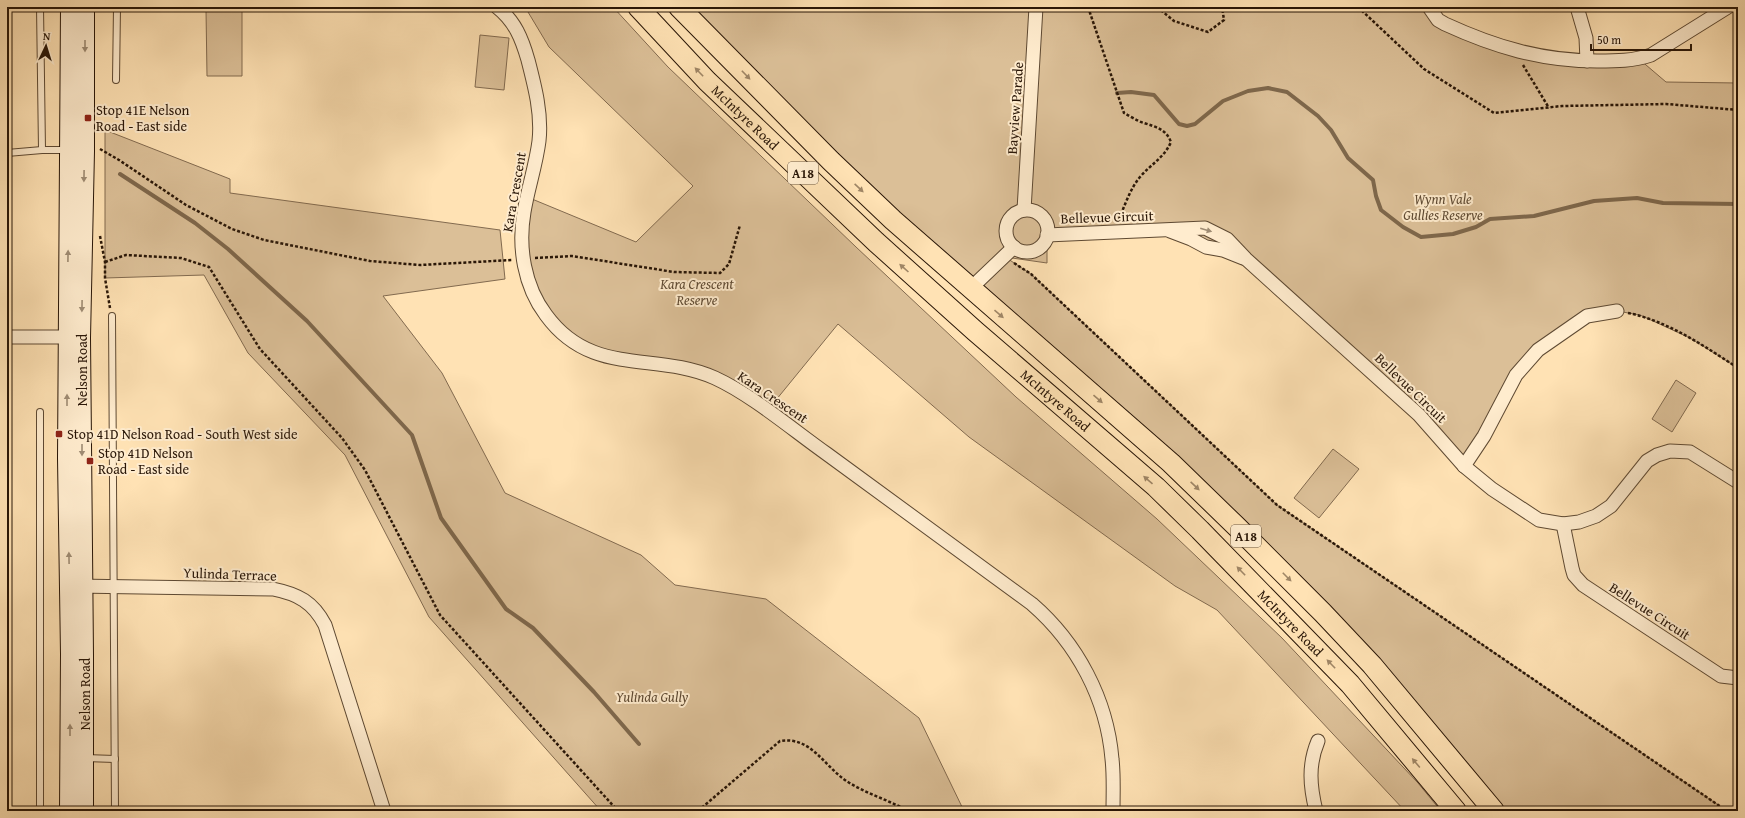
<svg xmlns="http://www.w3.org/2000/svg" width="1745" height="818" viewBox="0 0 1745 818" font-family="'Gentium Book Plus',serif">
  <rect width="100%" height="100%" fill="#ffe2b4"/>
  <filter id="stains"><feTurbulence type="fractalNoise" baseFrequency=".005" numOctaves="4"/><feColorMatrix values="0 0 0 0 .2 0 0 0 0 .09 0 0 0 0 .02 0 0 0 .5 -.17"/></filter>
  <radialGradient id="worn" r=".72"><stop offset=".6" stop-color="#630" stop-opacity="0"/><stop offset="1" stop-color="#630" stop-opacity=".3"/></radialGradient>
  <g fill="#dbbf97" stroke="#826a4f">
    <path d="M 525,7 L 613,7 L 668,67 L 856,247 L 1016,397 L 1157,519 L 1282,638 L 1418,783 L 1441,811 L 1405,811 L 1217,610 L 1175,586 L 969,437 L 838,324 L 767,411 L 724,383 L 618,361 L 555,326 L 523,260 L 532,199 L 636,242 L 693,186 L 549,47 Z"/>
    <path d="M 679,7 L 1429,7 L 1432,13 L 1514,51 L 1639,59 L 1666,82 L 1738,83 L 1738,368 L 1690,338 L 1640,315 L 1617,311 L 1587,316 L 1538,350 L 1464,466 L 1245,259 L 1168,230 L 1047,235 L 1047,263 L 1005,257 L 1031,274 L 1277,505 L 1727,811 L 1494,811 L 1403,702 L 1099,400 Z"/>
    <path d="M 206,10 L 242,10 L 242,76 L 207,76 Z"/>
    <path d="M 480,35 L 509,38 L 504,90 L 475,87 Z"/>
    <path d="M 105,130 L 230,179 L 230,193 L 500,230 L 505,279 L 383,296 L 442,373 L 505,493 L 641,555 L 675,585 L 766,599 L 919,718 L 964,811 L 601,811 L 429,617 L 345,455 L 248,353 L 204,275 L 105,278 Z"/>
    <path d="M 1676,380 L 1696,393 L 1672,432 L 1652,419 Z"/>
    <path d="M 1333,449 L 1359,469 L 1319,518 L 1294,498 Z"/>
  </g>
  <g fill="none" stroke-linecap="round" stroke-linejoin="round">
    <g stroke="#7e674b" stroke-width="4">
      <path d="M 1117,93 L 1131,92 L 1154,95 L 1179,124 L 1187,126 L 1195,124 L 1223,101 L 1248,91 L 1268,88 L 1287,92 L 1318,116 L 1331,130 L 1348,158 L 1373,180 L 1376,196 L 1381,210 L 1403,227 L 1421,237 L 1453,234 L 1476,227 L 1490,219 L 1534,216 L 1594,201 L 1637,198 L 1663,203 L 1738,204"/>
      <path d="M 120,174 L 195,223 L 228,249 L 307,321 L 412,435 L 441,518 L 506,609 L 533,628 L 594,692 L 639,744"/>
    </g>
    <g stroke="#5e4932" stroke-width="8">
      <g id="lane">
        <path d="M 40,7 L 42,150 L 68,150"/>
        <path d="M 116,80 L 117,7"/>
        <path d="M 7,153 L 42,150"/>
        <path d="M 112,316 L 115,811"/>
        <path d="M 85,758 L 115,759"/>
        <path d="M 40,811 L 40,412"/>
      </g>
    </g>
    <g stroke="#5e4932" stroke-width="15">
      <g id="street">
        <path d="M 497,7 C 515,21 522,39 528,60 C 535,87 542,114 539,141 C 536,165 528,188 524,212 C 518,247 524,286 546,315 C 592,378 655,351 715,378 C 752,395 793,430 827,454 C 896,504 964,554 1032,604 C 1077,643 1107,699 1112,759 C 1114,776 1113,794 1113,811"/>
        <path d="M 1429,7 L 1438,20 L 1445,24 C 1495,47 1542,61 1597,61 C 1616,61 1633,61 1651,55 L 1728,7"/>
        <path d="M 1577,7 L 1586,38 L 1587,61"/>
        <path d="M 1024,210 L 1036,7"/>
        <circle cx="1027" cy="231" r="21"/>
        <path d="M 1170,231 L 1191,239 L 1206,247 L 1223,250 L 1243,258"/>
        <path d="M 1047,235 L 1205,228 L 1227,239 L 1246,259 L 1419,415 L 1464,466 L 1492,489 L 1539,520 L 1563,524 L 1579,522 L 1596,516 L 1611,506 L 1647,461 L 1657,455 L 1670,451 L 1690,452 L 1738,482"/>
        <path d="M 970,289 L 1014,247"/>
        <path d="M 7,337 L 75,337"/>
        <path d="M 1464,466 L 1484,436 L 1516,375 L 1538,350 L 1587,316 L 1617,311"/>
        <path d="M 1563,524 L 1572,568 L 1574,575 L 1583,585 L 1721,676 L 1738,678"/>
        <path d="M 75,586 L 273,589 C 298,594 313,602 325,625 L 384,811"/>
        <path d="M 1316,811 C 1310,786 1308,765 1318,741"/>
      </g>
    </g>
    <g stroke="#291607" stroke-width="20">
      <g id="secondary">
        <path d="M 69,811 L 70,654 L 67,458 L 70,7"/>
        <path d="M 84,811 L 84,655 L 81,338 L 85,151 L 85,7"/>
      </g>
    </g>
    <g stroke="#291607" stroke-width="22">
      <g id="primary">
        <path id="s1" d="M 638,7 L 707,81 L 876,242 L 975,331 L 1156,487 L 1200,530 L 1350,684 L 1456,811"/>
        <path d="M 679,7 L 831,161 L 893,220 L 1171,463 L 1237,527 L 1323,613 L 1372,665 L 1494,811"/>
      </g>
    </g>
    <g stroke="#291607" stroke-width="2.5" stroke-dasharray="3 2" stroke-linecap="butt">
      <path d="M 1088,7 L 1124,113 C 1130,116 1137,121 1144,123 C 1156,127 1166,129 1171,142 C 1164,158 1151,164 1140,177 C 1130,189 1125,205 1119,219"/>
      <path d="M 1157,7 L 1174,21 L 1208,32 L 1224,20 L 1222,7"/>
      <path d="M 1358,7 L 1424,69 L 1494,113 L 1562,106 L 1666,104 L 1738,110"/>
      <path d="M 1523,65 L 1549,108"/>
      <path d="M 100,149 L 119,160 L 186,205 L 232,229 L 264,240 L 370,261 L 420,265 L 512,260"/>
      <path d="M 100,236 L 105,262 L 105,278 L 110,308"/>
      <path d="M 535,258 L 572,256 L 674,272 L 720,273 L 729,264 L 740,225"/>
      <path d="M 105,262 L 126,255 L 181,258 L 209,267 L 260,349 L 342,438 L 365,470 L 440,615 L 618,811"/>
      <path d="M 1014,263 L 1031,274 L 1277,505 L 1727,811"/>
      <path d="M 1628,313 C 1668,321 1704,346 1738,368"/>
      <path d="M 698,811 L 780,741 C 812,736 824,767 848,782 C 867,794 889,800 908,811"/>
    </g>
    <use href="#lane" stroke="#ffecce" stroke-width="6"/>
    <use href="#street" stroke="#ffecce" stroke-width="13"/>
    <use href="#secondary" stroke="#ffecce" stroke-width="18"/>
    <use href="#primary" stroke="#ffe2b4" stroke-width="20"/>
  </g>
  <defs><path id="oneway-solid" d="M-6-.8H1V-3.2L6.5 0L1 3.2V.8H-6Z"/></defs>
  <g fill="#9f8c74">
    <use href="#oneway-solid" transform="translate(85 46) rotate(90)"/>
    <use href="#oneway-solid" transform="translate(84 176) rotate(91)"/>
    <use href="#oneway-solid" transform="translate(1206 230) rotate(16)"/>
    <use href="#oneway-solid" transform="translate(68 256) rotate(-89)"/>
    <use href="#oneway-solid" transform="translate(82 306) rotate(91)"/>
    <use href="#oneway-solid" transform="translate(67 400) rotate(-90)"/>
    <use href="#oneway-solid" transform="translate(82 450) rotate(90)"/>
    <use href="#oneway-solid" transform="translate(69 558) rotate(-91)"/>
    <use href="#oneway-solid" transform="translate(70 730) rotate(-90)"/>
  </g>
  <g fill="#9f8666">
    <use href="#oneway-solid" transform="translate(699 72) rotate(-134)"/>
    <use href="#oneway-solid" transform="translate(746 75) rotate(46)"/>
    <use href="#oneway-solid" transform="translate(859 188) rotate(43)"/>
    <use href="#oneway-solid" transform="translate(904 268) rotate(-138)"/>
    <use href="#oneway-solid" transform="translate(999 314) rotate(41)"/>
    <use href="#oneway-solid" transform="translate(1098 399) rotate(41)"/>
    <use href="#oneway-solid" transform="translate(1148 480) rotate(-139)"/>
    <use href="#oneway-solid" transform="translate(1195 486) rotate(43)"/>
    <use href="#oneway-solid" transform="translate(1241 571) rotate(-134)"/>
    <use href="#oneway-solid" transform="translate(1287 577) rotate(45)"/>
    <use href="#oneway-solid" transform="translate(1331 664) rotate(-134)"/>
    <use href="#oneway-solid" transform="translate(1416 763) rotate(-130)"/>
  </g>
  <g fill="#8f2418" stroke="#ffecce" stroke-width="1.5">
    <rect x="84" y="114" width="8" height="8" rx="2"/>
    <rect x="55" y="430" width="8" height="8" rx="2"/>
    <rect x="86" y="457" width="8" height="8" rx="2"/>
  </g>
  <g text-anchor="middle" stroke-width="4" stroke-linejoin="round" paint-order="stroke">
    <g fill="#ffecce" stroke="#695643" stroke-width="1">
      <rect x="788" y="162" width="30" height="22" rx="3"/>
      <rect x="1231" y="525" width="30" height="22" rx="3"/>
    </g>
    <g font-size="13" font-weight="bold" fill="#291607">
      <text x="803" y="178">A18</text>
      <text x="1246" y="541">A18</text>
    </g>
    <g font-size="14" fill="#291607" stroke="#ffecce">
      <text transform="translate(1015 108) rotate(-86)" y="5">Bayview Parade</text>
      <text dy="5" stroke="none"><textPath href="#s1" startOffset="154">McIntyre Road</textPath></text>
      <text transform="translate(514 192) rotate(-80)" y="5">Kara Crescent</text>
      <text transform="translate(1107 217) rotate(-2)" y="5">Bellevue Circuit</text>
      <text transform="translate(82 370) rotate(-90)" y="5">Nelson Road</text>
      <text transform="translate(1411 388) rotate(44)" y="5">Bellevue Circuit</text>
      <text transform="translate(773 397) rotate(34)" y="5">Kara Crescent</text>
      <text dy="5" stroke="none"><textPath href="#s1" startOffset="574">McIntyre Road</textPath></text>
      <text transform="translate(230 574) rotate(2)" y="5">Yulinda Terrace</text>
      <text transform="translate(1650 611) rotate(33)" y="5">Bellevue Circuit</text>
      <text dy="5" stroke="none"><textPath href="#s1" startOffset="898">McIntyre Road</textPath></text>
      <text transform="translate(85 694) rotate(-90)" y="5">Nelson Road</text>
    </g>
    <g font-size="14" fill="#291607" stroke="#ffecce" text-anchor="start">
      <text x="96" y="115">Stop 41E Nelson<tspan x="96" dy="16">Road - East side</tspan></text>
      <text x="67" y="439">Stop 41D Nelson Road - South West side</text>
      <text x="98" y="458">Stop 41D Nelson<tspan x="98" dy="16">Road - East side</tspan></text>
    </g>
    <g font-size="14" font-style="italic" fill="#5e4932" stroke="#ffecce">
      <text x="1443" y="204">Wynn Vale<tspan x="1443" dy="16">Gullies Reserve</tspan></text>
      <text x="697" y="289">Kara Crescent<tspan x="697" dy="16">Reserve</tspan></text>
      <text x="652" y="702">Yulinda Gully</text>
    </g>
  </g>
  <rect width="1745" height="818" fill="none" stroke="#ffe2b4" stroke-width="24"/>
  <rect x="8" y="8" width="1729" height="802" fill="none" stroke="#291607" stroke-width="2"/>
  <rect x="12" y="12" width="1721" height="794" fill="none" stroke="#291607"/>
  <g transform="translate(46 46) rotate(4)" stroke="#ffecce" stroke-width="3" paint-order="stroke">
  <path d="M0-3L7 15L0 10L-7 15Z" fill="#291607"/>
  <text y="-6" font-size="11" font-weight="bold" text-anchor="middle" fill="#291607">N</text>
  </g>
  <path d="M1591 44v6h100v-6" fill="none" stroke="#291607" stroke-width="2"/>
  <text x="1597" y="44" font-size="12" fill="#291607" stroke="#ffecce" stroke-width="3" paint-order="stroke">50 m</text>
  <rect width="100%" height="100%" filter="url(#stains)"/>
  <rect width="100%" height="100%" fill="url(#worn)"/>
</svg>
